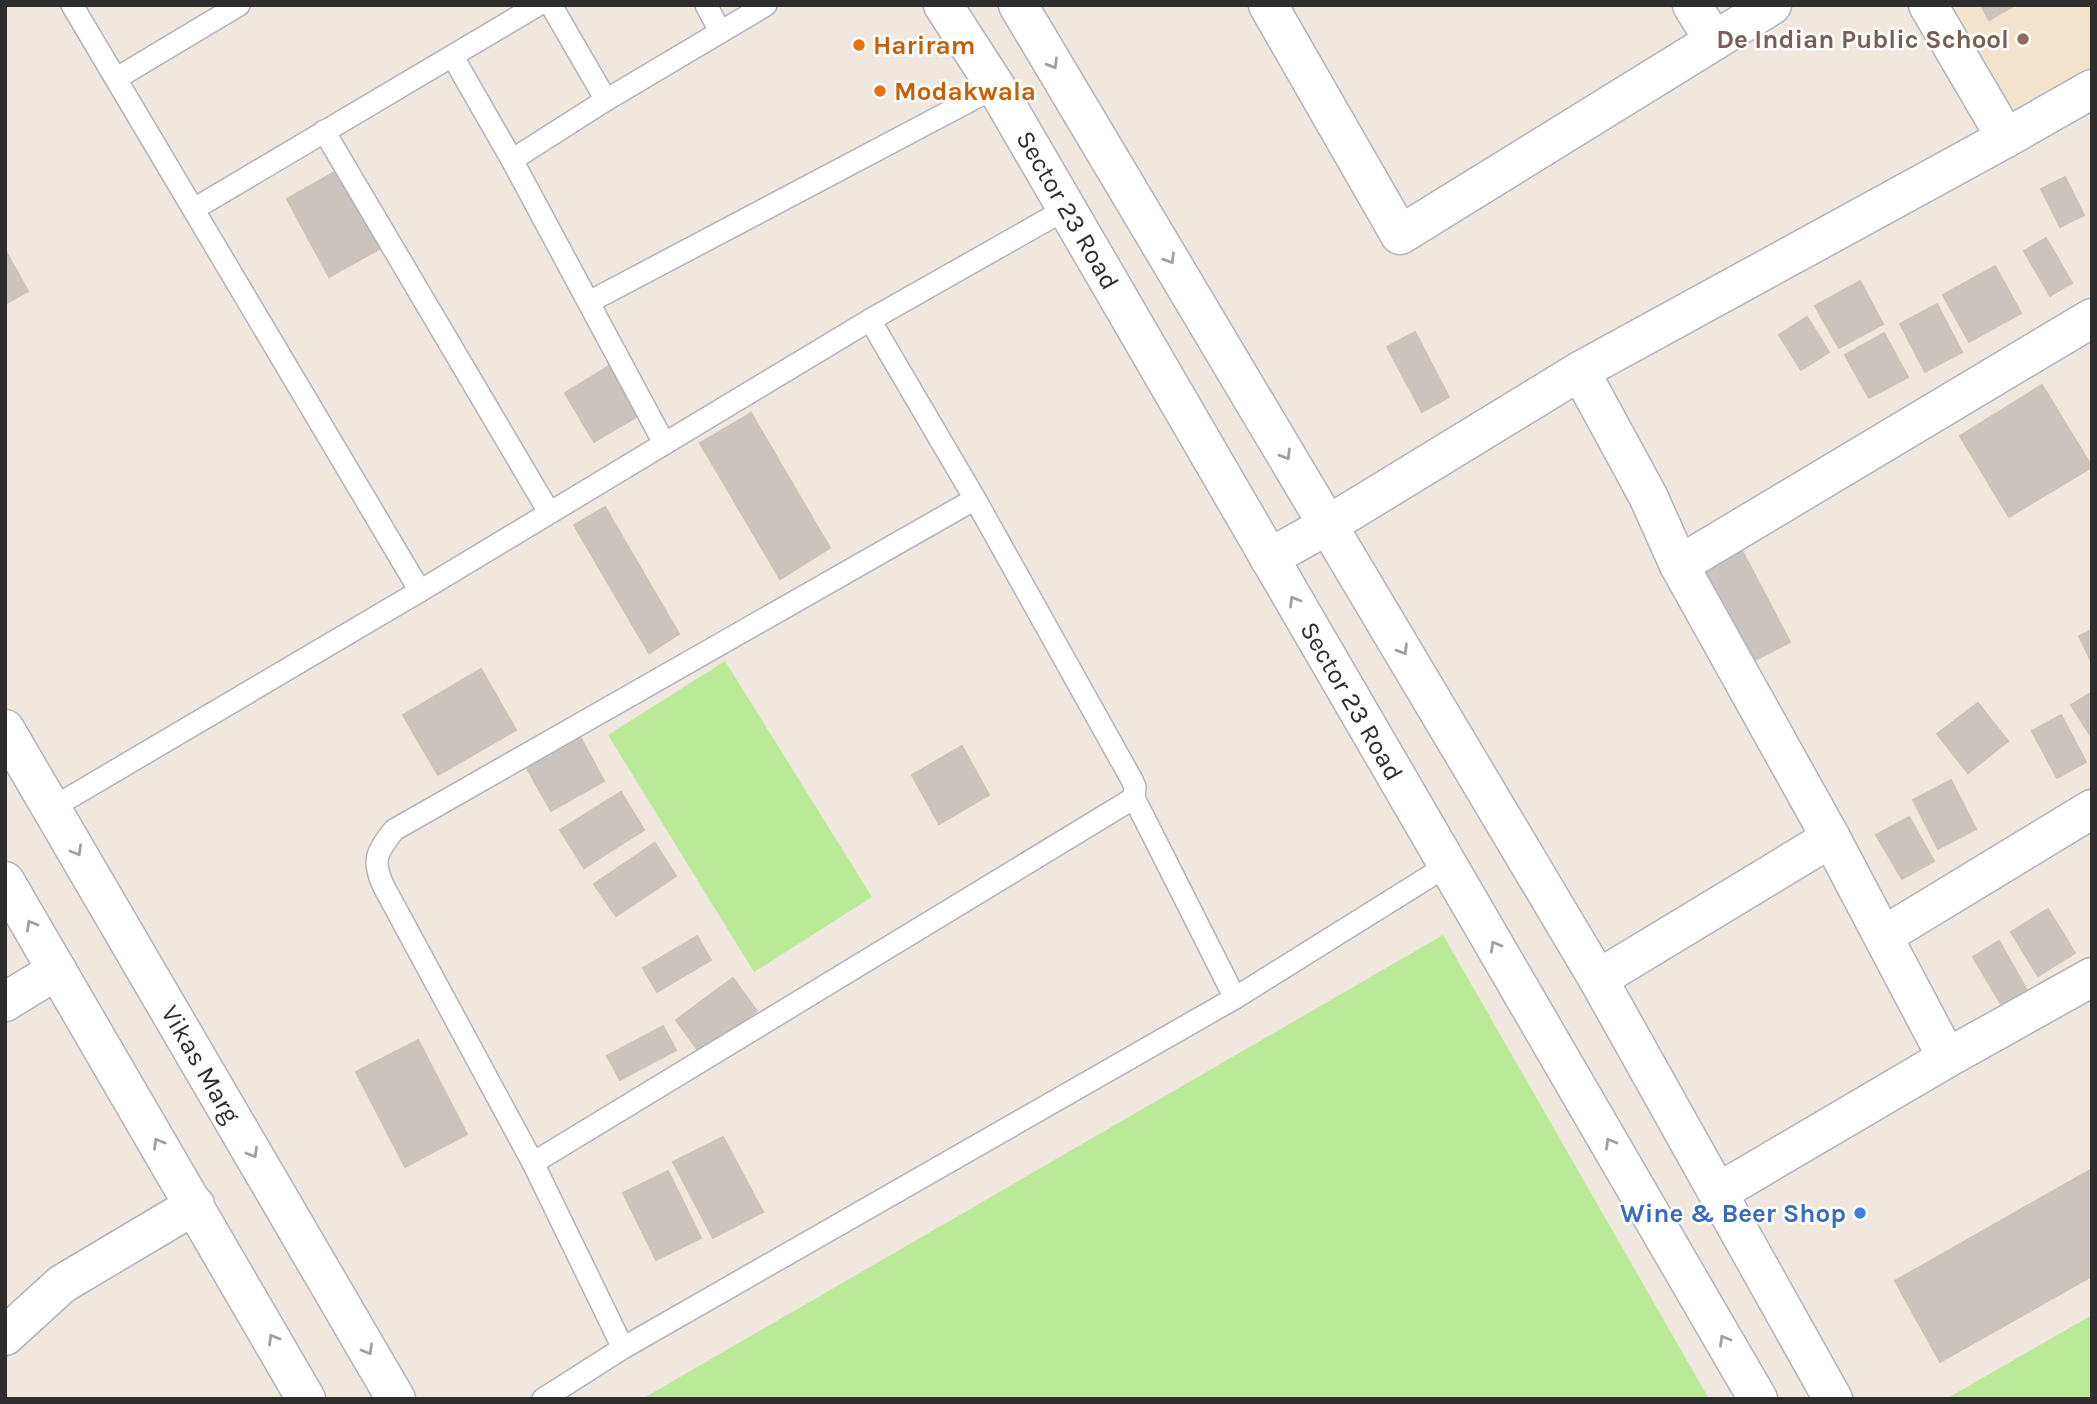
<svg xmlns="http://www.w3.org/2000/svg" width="2097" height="1404" viewBox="0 0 2097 1404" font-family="Karla,sans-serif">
  <rect width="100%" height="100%" fill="#f0e7df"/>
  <path fill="#f2e3cd" d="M 1934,5 L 2092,5 L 2092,74 L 2003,125 Z"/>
  <g fill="#baea97">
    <path d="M 725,661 L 872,897 L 754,972 L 608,735 Z"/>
    <path d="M 1443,935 L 1709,1399 L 642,1399 Z"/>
    <path d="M 2092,1315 L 2092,1399 L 1946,1399 Z"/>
  </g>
  <g fill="#cbc4be" stroke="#ccc3b8" stroke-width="2">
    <path d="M 1981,5 L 2015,5 L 1989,20 Z"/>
    <path d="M 338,170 L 381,248 L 329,277 L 287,199 Z"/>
    <path d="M 2065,177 L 2084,215 L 2060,227 L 2041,189 Z"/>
    <path d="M 2046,238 L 2072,283 L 2050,296 L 2024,251 Z"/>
    <path d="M 5,250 L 28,291 L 5,304 Z"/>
    <path d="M 1995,266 L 2021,313 L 1969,342 L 1943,295 Z"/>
    <path d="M 1860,281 L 1883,324 L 1839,348 L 1815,306 Z"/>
    <path d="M 1937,304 L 1962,352 L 1925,372 L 1900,324 Z"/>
    <path d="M 1807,317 L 1829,352 L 1801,370 L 1779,335 Z"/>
    <path d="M 1415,332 L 1449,397 L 1422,412 L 1387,347 Z"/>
    <path d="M 1884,333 L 1908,377 L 1869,398 L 1845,355 Z"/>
    <path d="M 609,366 L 638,416 L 594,442 L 565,393 Z"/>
    <path d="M 2042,385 L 2092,467 L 2009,517 L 1960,436 Z"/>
    <path d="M 751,413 L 830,548 L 780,579 L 700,443 Z"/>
    <path d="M 605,507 L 679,634 L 649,653 L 574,525 Z"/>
    <path d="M 1740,547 L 1790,642 L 1746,665 L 1697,569 Z"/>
    <path d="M 2092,630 L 2092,663 L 2079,636 Z"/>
    <path d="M 481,669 L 516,730 L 438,775 L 403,715 Z"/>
    <path d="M 2092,692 L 2092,738 L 2071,705 Z"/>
    <path d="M 1978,703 L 2008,741 L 1968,773 L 1937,734 Z"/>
    <path d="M 2061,715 L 2086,762 L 2057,778 L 2032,731 Z"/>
    <path d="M 579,735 L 604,781 L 551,811 L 525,765 Z"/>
    <path d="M 962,746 L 989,795 L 939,824 L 912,775 Z"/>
    <path d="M 1951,780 L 1976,829 L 1938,849 L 1913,800 Z"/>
    <path d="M 621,792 L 644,830 L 584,868 L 560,830 Z"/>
    <path d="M 1909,817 L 1934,861 L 1902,879 L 1876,835 Z"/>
    <path d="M 655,843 L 676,876 L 616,916 L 594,884 Z"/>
    <path d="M 2048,909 L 2075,953 L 2038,976 L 2011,932 Z"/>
    <path d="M 697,936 L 711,960 L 657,992 L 643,968 Z"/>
    <path d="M 1999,941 L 2027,990 L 2001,1004 L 1973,957 Z"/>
    <path d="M 733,978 L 757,1011 L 700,1053 L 676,1020 Z"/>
    <path d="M 663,1026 L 676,1050 L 620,1080 L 607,1056 Z"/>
    <path d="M 418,1040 L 467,1134 L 405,1167 L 356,1072 Z"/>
    <path d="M 723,1137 L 763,1212 L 713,1238 L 673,1162 Z"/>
    <path d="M 2092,1169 L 2092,1276 L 1940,1362 L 1895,1281 Z"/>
    <path d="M 668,1171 L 701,1238 L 656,1260 L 623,1193 Z"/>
  </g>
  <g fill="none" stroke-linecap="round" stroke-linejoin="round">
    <g stroke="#afb3be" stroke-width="24">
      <g id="lane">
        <path d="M 72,5 L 420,591"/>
        <path d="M 551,5 L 606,100"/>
        <path d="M 706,5 L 720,31"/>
        <path d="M 453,57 L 512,160 L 664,443"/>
        <path d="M 117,78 L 239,5"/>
        <path d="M 324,131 L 549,512"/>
        <path d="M 512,160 L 606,100 L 766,5"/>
        <path d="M 194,209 L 538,5"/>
        <path d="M 589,302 L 996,87"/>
        <path d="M 870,320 L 975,499 L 1132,780 L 1135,787 L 1134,798 L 1235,998"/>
        <path d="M 52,808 L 420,591 L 870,320 L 1066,209"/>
        <path d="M 533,1163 L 1134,798"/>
        <path d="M 623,1348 L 533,1163 L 384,887 C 371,860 377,852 394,830 L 975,499"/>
        <path d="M 543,1399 L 623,1348 L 1235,998 L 1448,865"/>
      </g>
    </g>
    <g stroke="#afb3be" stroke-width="41">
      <g id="street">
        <path d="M 1268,5 L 1400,235 L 1772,5"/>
        <path d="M 1692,5 L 1714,41"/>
        <path d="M 1928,5 L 2006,138"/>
        <path d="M 1580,371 L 1648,496 L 1679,565 L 1831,838 L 1947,1058"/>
        <path d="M 1269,558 L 1328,525 L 1580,371 L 2006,138 L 2092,89"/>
        <path d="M 1679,565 L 2092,318"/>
        <path d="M 1883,936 L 2092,809"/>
        <path d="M 1598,979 L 1831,838"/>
        <path d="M 5,1002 L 57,970"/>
        <path d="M 1719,1192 L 1947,1058 L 2092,977"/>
        <path d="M 5,1336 L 62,1284 L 195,1205"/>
      </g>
    </g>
    <g stroke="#afb3be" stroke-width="41">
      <g id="secondary">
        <path d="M 943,5 L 996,87 L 1758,1399"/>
        <path d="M 1018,5 L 1598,979 L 1833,1399"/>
        <path d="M 5,729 L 396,1399"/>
        <path d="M 5,881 L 306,1399"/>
      </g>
    </g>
    <use href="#lane" stroke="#fff" stroke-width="21"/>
    <use href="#street" stroke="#fff" stroke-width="38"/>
    <use href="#secondary" stroke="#fff" stroke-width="38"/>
  </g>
  <defs><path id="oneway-chevron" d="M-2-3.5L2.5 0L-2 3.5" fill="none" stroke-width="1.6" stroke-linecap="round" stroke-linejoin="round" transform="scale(1.75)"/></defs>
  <g stroke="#a0a0a0">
    <use href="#oneway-chevron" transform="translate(1053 64) rotate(59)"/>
    <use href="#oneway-chevron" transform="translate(1170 259) rotate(59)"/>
    <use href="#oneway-chevron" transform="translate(1286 455) rotate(59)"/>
    <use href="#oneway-chevron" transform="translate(1294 601) rotate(-120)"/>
    <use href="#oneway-chevron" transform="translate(1403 650) rotate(59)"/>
    <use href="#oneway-chevron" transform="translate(77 851) rotate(60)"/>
    <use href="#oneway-chevron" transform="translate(31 925) rotate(-120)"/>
    <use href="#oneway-chevron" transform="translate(1495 946) rotate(-120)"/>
    <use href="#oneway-chevron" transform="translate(158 1143) rotate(-120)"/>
    <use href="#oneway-chevron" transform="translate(1610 1143) rotate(-120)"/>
    <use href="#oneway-chevron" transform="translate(253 1153) rotate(60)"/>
    <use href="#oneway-chevron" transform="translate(273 1339) rotate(-120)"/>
    <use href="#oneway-chevron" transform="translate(1724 1340) rotate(-120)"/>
    <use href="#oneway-chevron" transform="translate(368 1350) rotate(60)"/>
  </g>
  <circle fill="#8d6e63" stroke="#fff" stroke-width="2.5" cx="2023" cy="39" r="7"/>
  <g fill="#e8710a" stroke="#fff" stroke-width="2.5">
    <circle cx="859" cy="45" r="7"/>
    <circle cx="880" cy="91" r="7"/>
  </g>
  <circle fill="#3f7fe0" stroke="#fff" stroke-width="2.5" cx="1860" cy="1213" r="7"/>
  <g text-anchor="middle" stroke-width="5" stroke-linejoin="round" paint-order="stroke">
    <g font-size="26" font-weight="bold" fill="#785e54" stroke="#fff" text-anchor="end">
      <text x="2009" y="48">De Indian Public School</text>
    </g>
    <g font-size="26" font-weight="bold" fill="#c56008" stroke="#fff" text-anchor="start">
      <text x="873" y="54">Hariram</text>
      <text x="894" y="100">Modakwala</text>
    </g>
    <g font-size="26" fill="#2d2d2d" stroke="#fff">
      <text transform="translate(1068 210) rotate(60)" y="9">Sector 23 Road</text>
      <text transform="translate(1352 701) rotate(60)" y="9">Sector 23 Road</text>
      <text transform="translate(201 1064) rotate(60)" y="9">Vikas Marg</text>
    </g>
    <g font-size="26" font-weight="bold" fill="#366cbe" stroke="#fff" text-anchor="end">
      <text x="1846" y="1222">Wine &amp; Beer Shop</text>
    </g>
  </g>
  <rect width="2097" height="1404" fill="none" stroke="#2d2d2d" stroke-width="14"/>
</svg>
